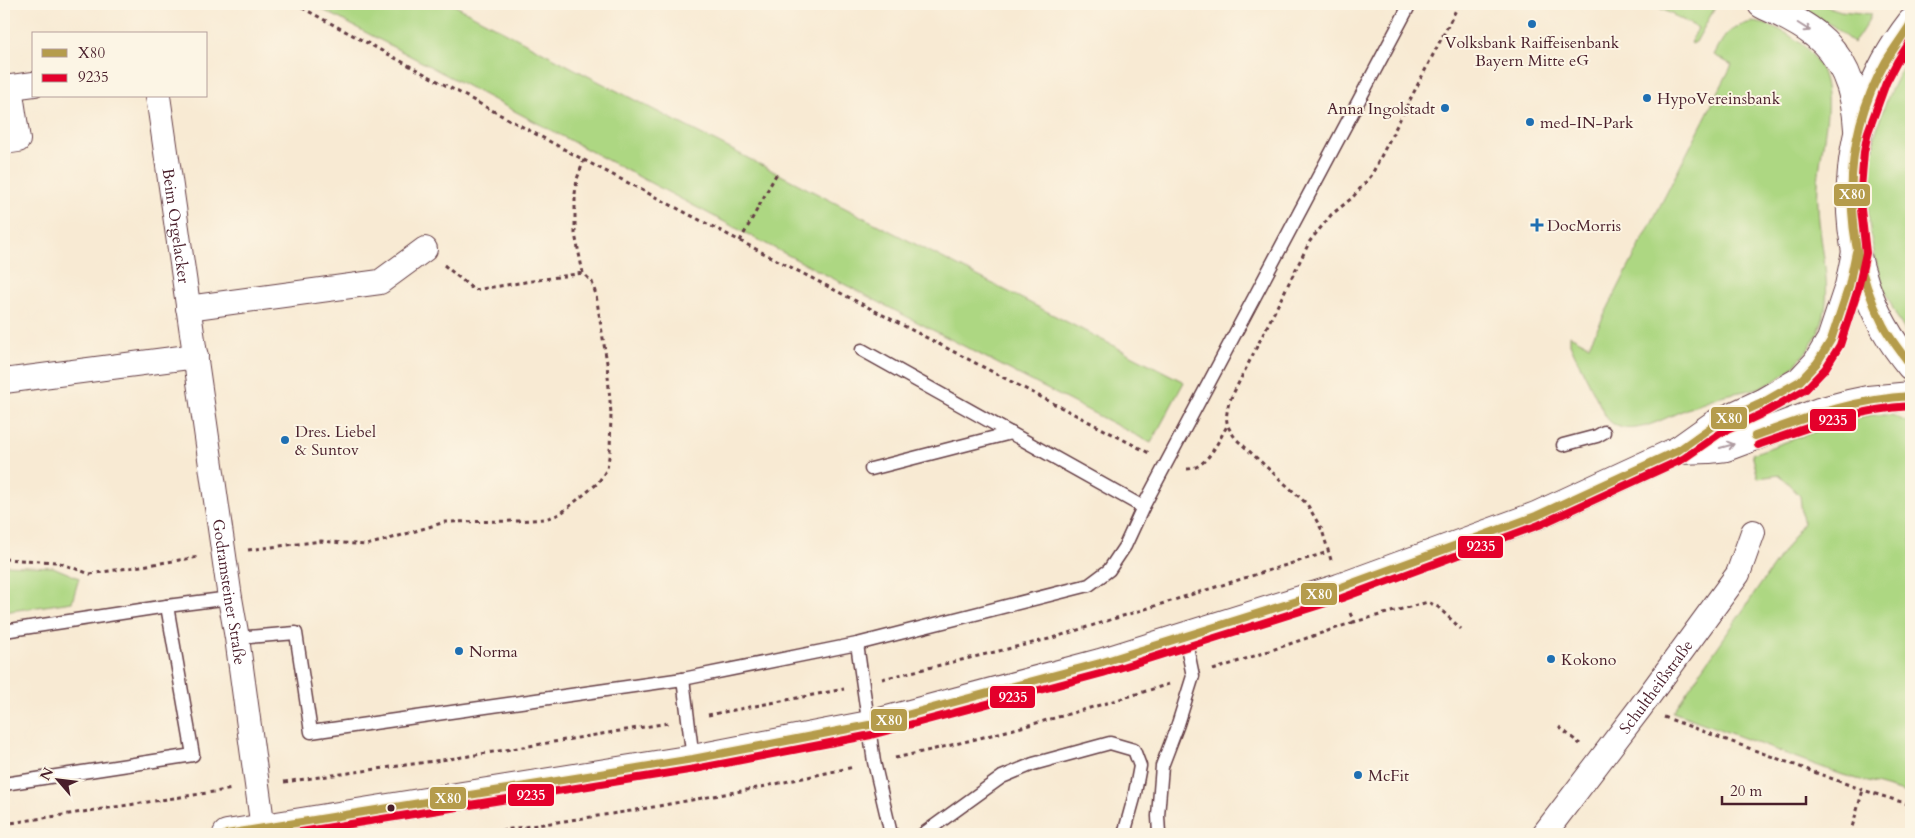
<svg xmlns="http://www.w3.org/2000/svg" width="1915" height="838" viewBox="0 0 1915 838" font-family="Cardo,serif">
  <rect width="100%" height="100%" fill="#fcf5e5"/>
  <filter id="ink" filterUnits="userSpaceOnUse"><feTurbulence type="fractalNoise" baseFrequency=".02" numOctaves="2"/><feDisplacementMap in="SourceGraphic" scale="10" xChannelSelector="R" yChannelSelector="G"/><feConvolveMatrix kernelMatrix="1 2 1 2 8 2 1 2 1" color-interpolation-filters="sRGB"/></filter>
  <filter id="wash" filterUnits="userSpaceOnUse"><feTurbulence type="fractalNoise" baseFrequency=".0096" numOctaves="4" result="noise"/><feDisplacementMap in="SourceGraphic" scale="20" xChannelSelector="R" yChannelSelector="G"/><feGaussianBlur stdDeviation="1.12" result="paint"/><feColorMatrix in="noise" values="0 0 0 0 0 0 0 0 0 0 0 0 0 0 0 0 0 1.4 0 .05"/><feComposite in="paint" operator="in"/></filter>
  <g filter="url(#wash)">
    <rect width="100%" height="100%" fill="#f8ead3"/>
    <g fill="#add782" stroke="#7c7b56">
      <path d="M 312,4 L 452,4 L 586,75 L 1184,382 L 1151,443 L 751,236 Z"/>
      <path d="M 1652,4 L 1717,4 L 1696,42 L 1692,44 L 1690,43 L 1698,28 Z"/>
      <path d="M 1791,4 L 1819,4 L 1841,11 L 1871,14 C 1870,19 1857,40 1853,43 L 1833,26 Z"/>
      <path d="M 1751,22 C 1769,23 1782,30 1796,40 C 1841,72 1826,119 1820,165 C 1818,178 1817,193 1818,206 C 1819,250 1839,299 1814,340 C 1802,360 1781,382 1758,388 C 1744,392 1731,393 1717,397 C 1703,402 1689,408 1675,414 C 1655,423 1623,440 1606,417 L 1574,353 L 1570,344 L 1570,335 L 1589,345 L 1732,65 L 1714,55 C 1725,34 1728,29 1751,22 Z"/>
      <path d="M 1911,53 L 1911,339 C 1897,321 1887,297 1880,275 C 1856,197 1868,122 1911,53 Z"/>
      <path d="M 1872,415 L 1892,415 L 1911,424 L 1911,794 L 1843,775 L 1673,712 L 1803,523 L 1800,496 L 1780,475 L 1758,478 L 1752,454 L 1853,418 Z"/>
      <path d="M 4,565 L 53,567 L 79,578 L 72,602 L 4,612 Z"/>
    </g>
  </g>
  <g filter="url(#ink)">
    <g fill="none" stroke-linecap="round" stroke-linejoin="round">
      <g stroke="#643d44" stroke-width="15">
        <g id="service">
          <path d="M 862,350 L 1143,507"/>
          <path d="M 1563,445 L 1597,436 L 1604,432"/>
          <path d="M 871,469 L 1011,433"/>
          <path d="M 4,631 L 167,606"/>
          <path d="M 237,638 L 296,633 L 311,732 L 683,679 L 857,644"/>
          <path d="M 683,679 L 693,759"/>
          <path d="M 4,784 L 193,755 L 167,606 L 230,598"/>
          <path d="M 891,834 L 874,762 L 857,644 L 1089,585 L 1109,570 L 1125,546 L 1143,507 L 1410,4"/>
          <path d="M 923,834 L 1002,777 L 1033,764 L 1110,743 L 1134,750 L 1140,766 L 1134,798 L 1124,834"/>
          <path d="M 1159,834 L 1158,816 L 1162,766 L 1178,724 L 1193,676 L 1185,637"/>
        </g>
      </g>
      <g stroke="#643d44" stroke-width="26">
        <g id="minor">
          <path d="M 4,88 L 34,84"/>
          <path id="s1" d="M 158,96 L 230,598 L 237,638 L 263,829"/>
          <path d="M 4,142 L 18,140 L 10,87"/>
          <path d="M 188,308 L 380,282 L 425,249"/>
          <path d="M 4,381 L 196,356"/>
          <path id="s2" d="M 1544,834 L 1640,708 L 1738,574 L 1753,532"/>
        </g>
      </g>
      <g stroke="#643d44" stroke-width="30">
        <path id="secondary" d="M 1762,4 C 1780,13 1799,21 1815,34 C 1846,58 1856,93 1858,129"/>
      </g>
      <g stroke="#643d44" stroke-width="30">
        <g id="primary">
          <path d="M 1911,23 C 1833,123 1828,267 1911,366"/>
          <path d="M 1679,450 L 1709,449 L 1726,447 L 1819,412 L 1849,404 L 1868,400 L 1911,396"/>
          <path d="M 227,834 L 693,759 L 869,725 L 1100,663 L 1339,588 L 1536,516 L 1679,450 L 1714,425 L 1762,403 L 1800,381 L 1817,363 L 1831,340 L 1849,286 L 1856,252"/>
        </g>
      </g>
      <g stroke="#643d44" stroke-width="3" stroke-dasharray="4 4" stroke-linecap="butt">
        <path d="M 295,4 L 584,160 L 1149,453"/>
        <path d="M 740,241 L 778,171"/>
        <path d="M 444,265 L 474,290 L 583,273"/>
        <path d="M 1187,469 C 1207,469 1218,441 1227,426"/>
        <path d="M 248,550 L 321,541 L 366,545 L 386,540 L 445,522 L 518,521 L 545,519 L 560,514 L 598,483 L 607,469 L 610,451 L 611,414 L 607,363 L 596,295 L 592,282 L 583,273 L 575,234 L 575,194 L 577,179 L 584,160"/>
        <path d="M 4,559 L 57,562 L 90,574 L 199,557"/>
        <path d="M 1331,560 L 1322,530 L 1307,504 L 1236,439 C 1225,424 1225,420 1229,402 L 1310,241 L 1331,215 L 1352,198 L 1371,176 L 1459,4"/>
        <path d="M 1350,613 L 1354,622 L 1428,602 L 1438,607 L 1461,629"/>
        <path d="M 1213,670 L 1354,622"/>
        <path d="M 882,679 L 1049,639 L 1328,552"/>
        <path d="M 708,715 L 844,689"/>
        <path d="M 1664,717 L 1863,790 L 1911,805"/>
        <path d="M 1559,727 L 1580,744"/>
        <path d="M 895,758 C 987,738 1079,712 1169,684"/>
        <path d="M 284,782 L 463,757 L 668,723"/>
        <path d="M 4,824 L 233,789"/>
        <path d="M 477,834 L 631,811 L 752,789 L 854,767"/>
        <path d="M 1850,834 L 1863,790"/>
      </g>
      <use href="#service" stroke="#fff" stroke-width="12"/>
      <use href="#minor" stroke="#fff" stroke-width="24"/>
      <use href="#secondary" stroke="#fff" stroke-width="28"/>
      <use href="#primary" stroke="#fff" stroke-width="28"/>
      <g stroke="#fcf5e5" stroke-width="11">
        <g id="bus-1">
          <path d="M 1911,23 C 1903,36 1894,48 1886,61 C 1839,143 1842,243 1883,325 C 1890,339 1902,353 1911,366"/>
          <path d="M 1755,436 C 1808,417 1854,399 1911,396"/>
          <path d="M 227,834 L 693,759 L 869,725 L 1100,663 L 1339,588 L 1536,516 L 1679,450 L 1714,425 L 1762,403 L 1800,381 L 1817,363 L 1831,340 L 1849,286 L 1856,252"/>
        </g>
      </g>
      <g stroke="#fcf5e5" stroke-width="11">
        <g id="bus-2">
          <path d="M 1758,445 C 1809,427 1857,409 1911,406"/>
          <path d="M 288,834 L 695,769 L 871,735 L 1103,673 L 1342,598 L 1539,525 L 1683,459 L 1719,434 L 1766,412 L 1806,389 L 1825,369 L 1840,345 L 1858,289 L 1866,253 L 1860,201 L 1864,152 L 1868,132 L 1886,83 L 1897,62 L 1911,40"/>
        </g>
      </g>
      <use href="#bus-1" stroke="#b59c4c" stroke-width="8"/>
      <use href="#bus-2" stroke="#e4002b" stroke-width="8"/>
    </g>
    <defs><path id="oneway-shaft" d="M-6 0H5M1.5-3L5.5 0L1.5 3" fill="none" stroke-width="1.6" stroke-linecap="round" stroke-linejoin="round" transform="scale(1.25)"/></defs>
    <g stroke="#ae9aa0">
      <use href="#oneway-shaft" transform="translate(1804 27) rotate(32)"/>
      <use href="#oneway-shaft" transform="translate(1727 446) rotate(-15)"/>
    </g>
  </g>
  <g fill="#1f6fb2" stroke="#fcf5e5" stroke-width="2">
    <circle cx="1532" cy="24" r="5"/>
    <circle cx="1647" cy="98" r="5"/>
    <circle cx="1445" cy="108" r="5"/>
    <circle cx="1530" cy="122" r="5"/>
    <path d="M1534.5 217.5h5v5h5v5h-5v5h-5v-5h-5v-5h5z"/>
    <circle cx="285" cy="440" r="5"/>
    <circle cx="459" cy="651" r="5"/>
    <circle cx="1551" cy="659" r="5"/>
    <circle cx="1358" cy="775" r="5"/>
  </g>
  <circle fill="#4a1f2b" stroke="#fcf5e5" stroke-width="2" cx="391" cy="808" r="4.5"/>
  <g text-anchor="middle" stroke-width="4" stroke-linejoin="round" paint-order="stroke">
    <g font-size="16" fill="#4a1f2b" stroke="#fcf5e5" text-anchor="start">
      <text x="1532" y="48" text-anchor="middle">Volksbank Raiffeisenbank<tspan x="1532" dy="18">Bayern Mitte eG</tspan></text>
      <text x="1657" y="104">HypoVereinsbank</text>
      <text x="1435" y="114" text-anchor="end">Anna Ingolstadt</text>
      <text x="1540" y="128">med-IN-Park</text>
      <text x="1547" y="231">DocMorris</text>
      <text x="295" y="437">Dres. Liebel<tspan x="295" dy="18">&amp; Suntov</tspan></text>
      <text x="469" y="657">Norma</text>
      <text x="1561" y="665">Kokono</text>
      <text x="1368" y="781">McFit</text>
    </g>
    <g font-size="16" fill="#4a1f2b" stroke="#fcf5e5">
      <text dy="6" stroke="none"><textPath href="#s1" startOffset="131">Beim Orgelacker</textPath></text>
      <text dy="6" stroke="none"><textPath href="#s1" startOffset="501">Godramsteiner Straße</textPath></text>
      <text dy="6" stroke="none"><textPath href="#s2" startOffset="185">Schultheißstraße</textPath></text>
    </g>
  </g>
  <g stroke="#fcf5e5" stroke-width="2">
    <rect x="1833" y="183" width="38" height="24" rx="5" fill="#b59c4c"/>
    <rect x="1710" y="406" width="38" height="24" rx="5" fill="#b59c4c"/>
    <rect x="1809" y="408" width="48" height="24" rx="5" fill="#e4002b"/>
    <rect x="1457" y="535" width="47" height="24" rx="5" fill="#e4002b"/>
    <rect x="1300" y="582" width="38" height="24" rx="5" fill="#b59c4c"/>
    <rect x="989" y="685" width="47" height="24" rx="5" fill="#e4002b"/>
    <rect x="870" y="708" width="38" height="24" rx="5" fill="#b59c4c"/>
    <rect x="507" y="783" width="48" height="24" rx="5" fill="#e4002b"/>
    <rect x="429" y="786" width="38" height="24" rx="5" fill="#b59c4c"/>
  </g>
  <g font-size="14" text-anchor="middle" font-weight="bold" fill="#fff">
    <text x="1852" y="199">X80</text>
    <text x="1729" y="423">X80</text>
    <text x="1833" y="425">9235</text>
    <text x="1481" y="551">9235</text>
    <text x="1319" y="599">X80</text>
    <text x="1013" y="702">9235</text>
    <text x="889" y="725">X80</text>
    <text x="531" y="800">9235</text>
    <text x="448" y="803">X80</text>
  </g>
  <rect width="1915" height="838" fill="none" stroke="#fcf5e5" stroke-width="20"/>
  <rect x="32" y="32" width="175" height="65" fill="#fcf5e5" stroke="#b59f9b"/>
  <rect x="42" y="49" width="25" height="8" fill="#b59c4c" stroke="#b59f9b"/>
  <text x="78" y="58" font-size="15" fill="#4a1f2b">X80</text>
  <rect x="42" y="74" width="25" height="8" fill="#e4002b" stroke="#b59f9b"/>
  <text x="78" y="82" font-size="15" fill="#4a1f2b">9235</text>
  <g transform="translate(58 780) rotate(298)" stroke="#fcf5e5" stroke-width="4" paint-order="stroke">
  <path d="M0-4L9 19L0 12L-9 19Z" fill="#4a1f2b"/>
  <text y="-8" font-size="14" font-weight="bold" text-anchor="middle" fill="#4a1f2b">N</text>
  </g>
  <path d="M1722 796v8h84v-8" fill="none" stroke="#4a1f2b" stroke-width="2.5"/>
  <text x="1730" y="796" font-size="15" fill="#4a1f2b" stroke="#fcf5e5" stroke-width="4" paint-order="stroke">20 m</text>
</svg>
